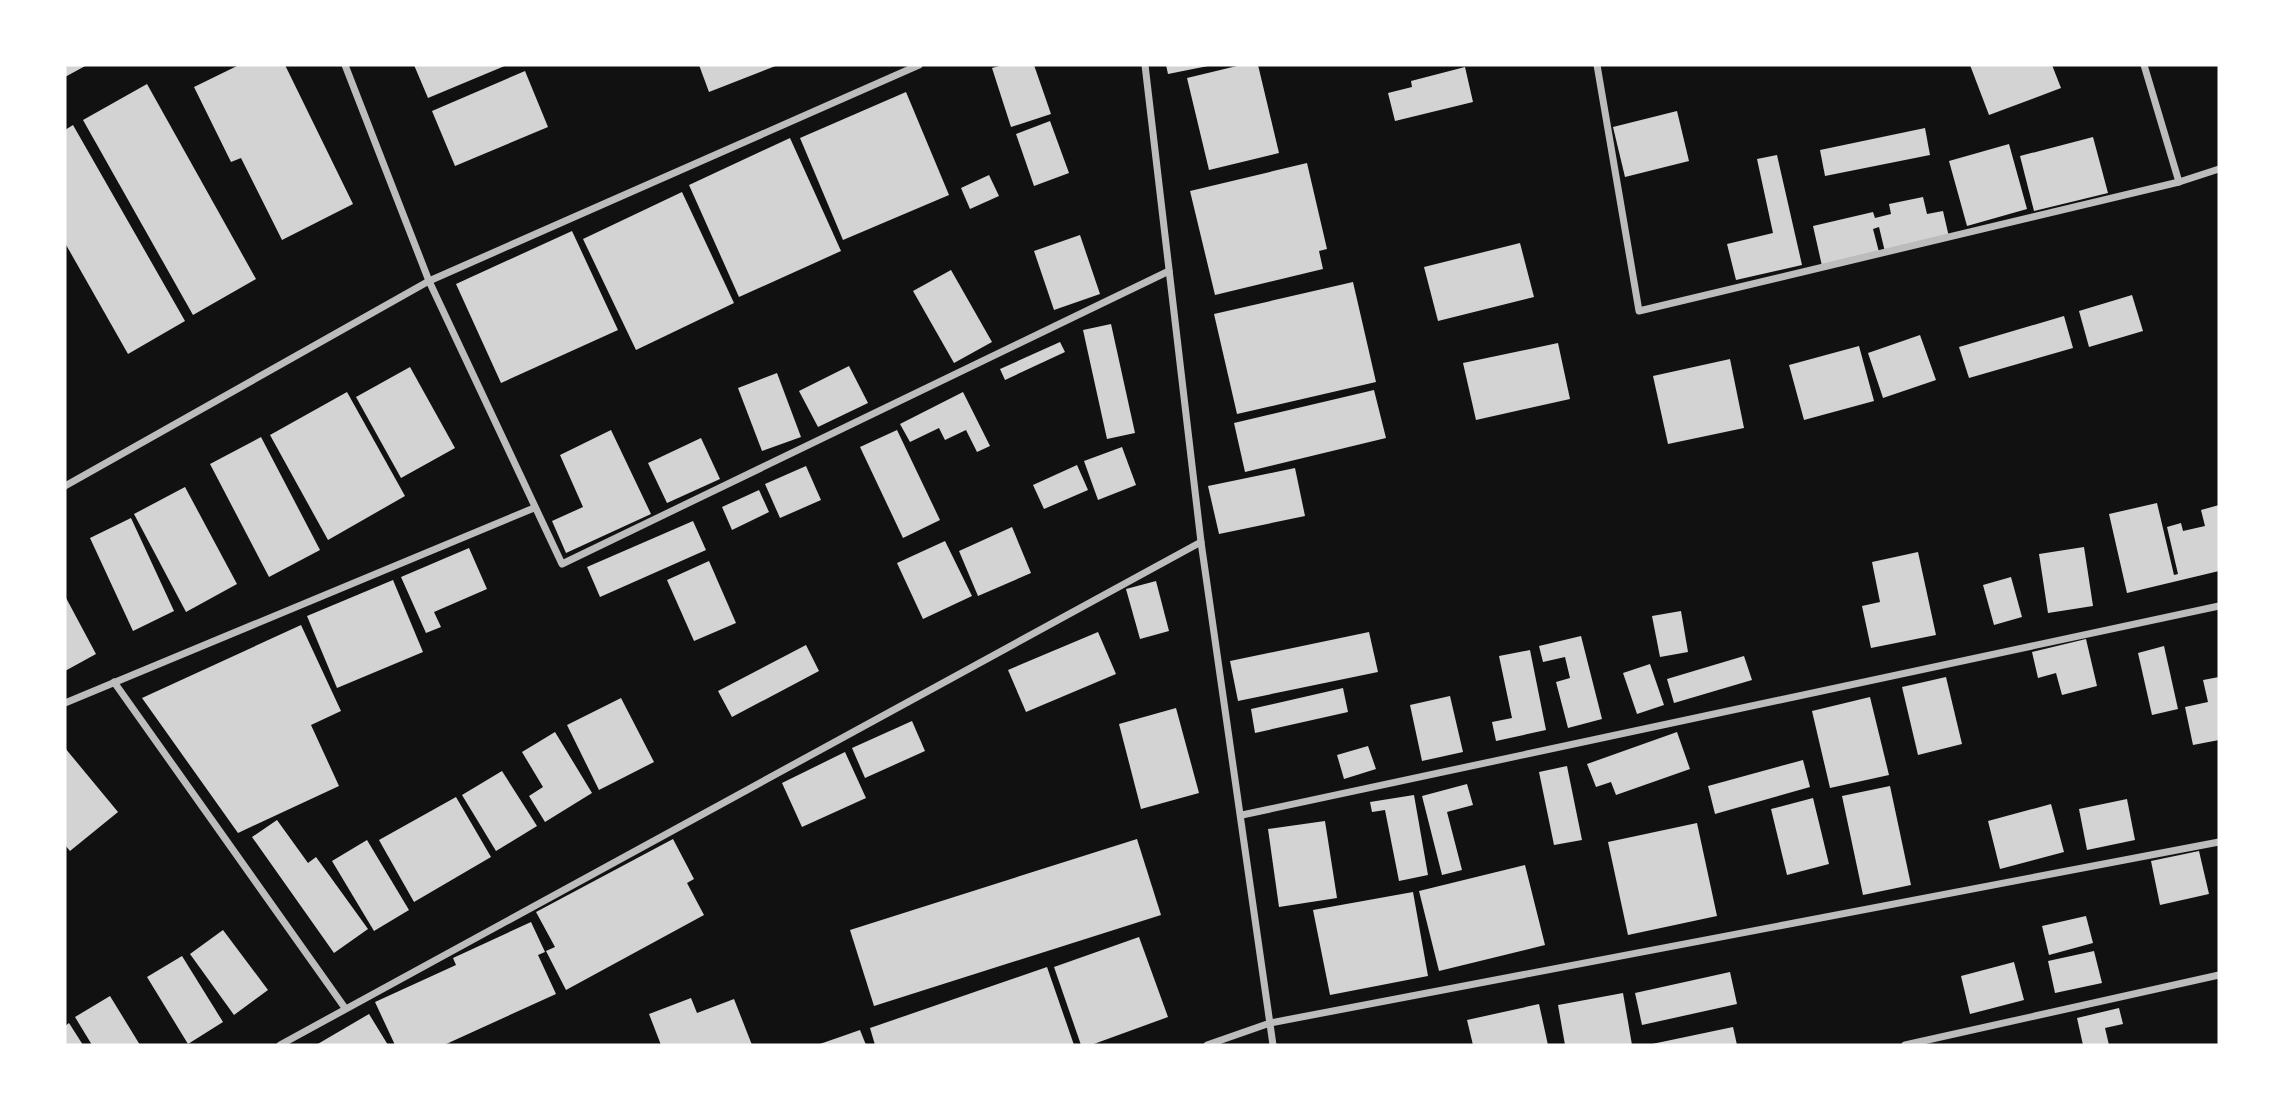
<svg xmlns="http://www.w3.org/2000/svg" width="2284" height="1110" viewBox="0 0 2284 1110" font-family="Spectral,serif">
  <rect width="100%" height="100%" fill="#111"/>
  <g fill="#d3d3d3">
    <path d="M 65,65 L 87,65 L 65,77 Z"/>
    <path d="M 239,65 L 285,65 L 353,204 L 282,240 L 241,158 L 231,162 L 194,87 Z"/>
    <path d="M 414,65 L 507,65 L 428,98 Z"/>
    <path d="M 699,65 L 778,65 L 709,92 Z"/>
    <path d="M 1003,65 L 1034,65 L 1051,114 L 1011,127 L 992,68 Z"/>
    <path d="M 1166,65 L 1208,65 L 1208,66 L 1168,74 Z"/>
    <path d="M 1241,65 L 1258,65 L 1279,153 L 1209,170 L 1187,78 Z"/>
    <path d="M 1970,65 L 2052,65 L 2061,88 L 1989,115 Z"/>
    <path d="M 1465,67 L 1473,102 L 1395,121 L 1388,93 L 1412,87 L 1411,81 Z"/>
    <path d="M 525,71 L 548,127 L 455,166 L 432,111 Z"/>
    <path d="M 147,84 L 256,279 L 193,315 L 83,120 Z"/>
    <path d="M 906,92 L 949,195 L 843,240 L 800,138 Z"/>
    <path d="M 1677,111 L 1689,161 L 1625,177 L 1613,127 Z"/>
    <path d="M 1050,121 L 1069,173 L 1034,186 L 1016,134 Z"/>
    <path d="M 73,125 L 185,321 L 128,354 L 65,243 L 65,130 Z"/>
    <path d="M 1925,128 L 1930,155 L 1825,176 L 1820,150 Z"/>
    <path d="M 2093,137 L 2108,193 L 2034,211 L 2020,156 Z"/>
    <path d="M 790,138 L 841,251 L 739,297 L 689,185 Z"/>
    <path d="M 2009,144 L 2027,209 L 1967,226 L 1949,161 Z"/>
    <path d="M 1777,155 L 1802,265 L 1736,280 L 1727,244 L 1773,233 L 1757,159 Z"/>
    <path d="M 1307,163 L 1327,249 L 1319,251 L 1323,269 L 1215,295 L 1190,191 Z"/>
    <path d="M 989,175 L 999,196 L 970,209 L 961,188 Z"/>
    <path d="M 682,192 L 734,303 L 636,350 L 583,239 Z"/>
    <path d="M 1923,197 L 1927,214 L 1943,211 L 1949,237 L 1885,252 L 1879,227 L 1873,229 L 1879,252 L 1822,266 L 1813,226 L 1873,212 L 1875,218 L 1891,214 L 1889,204 Z"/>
    <path d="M 572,231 L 618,330 L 501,383 L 456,284 Z"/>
    <path d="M 1080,235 L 1100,294 L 1054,310 L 1034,251 Z"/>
    <path d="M 1520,243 L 1534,297 L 1438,321 L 1424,267 Z"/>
    <path d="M 951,270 L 992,342 L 954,363 L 913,291 Z"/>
    <path d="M 1353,282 L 1376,382 L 1237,414 L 1214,314 Z"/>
    <path d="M 2132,295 L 2143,331 L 2089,347 L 2079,311 Z"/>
    <path d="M 2064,316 L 2073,348 L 1969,378 L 1959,347 Z"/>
    <path d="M 1111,324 L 1135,433 L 1107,439 L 1083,330 Z"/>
    <path d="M 1920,335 L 1936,380 L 1883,398 L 1868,353 Z"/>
    <path d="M 1060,342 L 1065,352 L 1005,380 L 1000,369 Z"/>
    <path d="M 1558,343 L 1570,399 L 1476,420 L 1463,363 Z"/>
    <path d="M 1859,346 L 1874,401 L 1804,420 L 1789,365 Z"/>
    <path d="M 1730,359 L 1744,428 L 1668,444 L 1653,376 Z"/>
    <path d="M 849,366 L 868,403 L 818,427 L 799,391 Z"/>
    <path d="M 410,367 L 455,448 L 401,478 L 356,397 Z"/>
    <path d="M 777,373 L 801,437 L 762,451 L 738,388 Z"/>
    <path d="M 1374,390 L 1386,438 L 1245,472 L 1234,423 Z"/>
    <path d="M 347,392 L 405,496 L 328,540 L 270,435 Z"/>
    <path d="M 963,392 L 990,446 L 977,452 L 966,430 L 945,440 L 939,428 L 910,442 L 900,424 Z"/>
    <path d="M 611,430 L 651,514 L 566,553 L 552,521 L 583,507 L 560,455 Z"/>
    <path d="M 897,430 L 940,520 L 903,538 L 860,447 Z"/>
    <path d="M 261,437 L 320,550 L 269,577 L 210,464 Z"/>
    <path d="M 701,438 L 720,479 L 667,503 L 648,463 Z"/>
    <path d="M 1122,447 L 1136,485 L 1098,500 L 1084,461 Z"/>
    <path d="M 1077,465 L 1088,490 L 1044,509 L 1033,485 Z"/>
    <path d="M 806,466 L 821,500 L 780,518 L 765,484 Z"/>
    <path d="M 1295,468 L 1305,516 L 1219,534 L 1208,486 Z"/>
    <path d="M 185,487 L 237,584 L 186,612 L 134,514 Z"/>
    <path d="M 759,490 L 769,512 L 732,530 L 722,507 Z"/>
    <path d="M 2157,503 L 2174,575 L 2178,574 L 2167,527 L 2181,523 L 2183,531 L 2205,526 L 2201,510 L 2219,505 L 2219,571 L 2127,593 L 2109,514 Z"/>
    <path d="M 131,518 L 174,611 L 133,631 L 90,538 Z"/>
    <path d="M 693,521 L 706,550 L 600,597 L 587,567 Z"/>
    <path d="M 1012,527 L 1031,573 L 978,596 L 959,551 Z"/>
    <path d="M 945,541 L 972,596 L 923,619 L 897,563 Z"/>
    <path d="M 2084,547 L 2093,606 L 2048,613 L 2039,554 Z"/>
    <path d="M 469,548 L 487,589 L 434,612 L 441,627 L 426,633 L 401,577 Z"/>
    <path d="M 1918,552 L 1936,635 L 1871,648 L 1862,606 L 1880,602 L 1872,562 Z"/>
    <path d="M 709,561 L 736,623 L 694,641 L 667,580 Z"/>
    <path d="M 2011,577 L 2022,617 L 1994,625 L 1983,585 Z"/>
    <path d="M 393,580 L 423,652 L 337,688 L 307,616 Z"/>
    <path d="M 1156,581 L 1169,631 L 1140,639 L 1126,589 Z"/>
    <path d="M 65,596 L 96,654 L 65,671 Z"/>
    <path d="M 1681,611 L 1688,652 L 1660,657 L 1652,616 Z"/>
    <path d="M 301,625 L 341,711 L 311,725 L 339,786 L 238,833 L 142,698 Z"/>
    <path d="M 1098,632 L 1116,674 L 1026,712 L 1008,670 Z"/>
    <path d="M 1369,632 L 1378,672 L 1238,701 L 1230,661 Z"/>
    <path d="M 1581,636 L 1602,719 L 1568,728 L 1556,682 L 1570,678 L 1565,657 L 1543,662 L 1539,646 Z"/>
    <path d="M 2086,639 L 2097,686 L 2062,695 L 2056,673 L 2038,678 L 2032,652 Z"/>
    <path d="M 806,645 L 819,671 L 732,717 L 718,691 Z"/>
    <path d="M 2164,646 L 2178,709 L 2152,715 L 2138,653 Z"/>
    <path d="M 1530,650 L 1546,730 L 1496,741 L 1492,722 L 1512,718 L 1499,656 Z"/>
    <path d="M 1744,656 L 1752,680 L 1674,703 L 1667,679 Z"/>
    <path d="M 1650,664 L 1664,705 L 1637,714 L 1623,673 Z"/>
    <path d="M 1946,677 L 1962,744 L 1918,755 L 1902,687 Z"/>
    <path d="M 2219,677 L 2219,740 L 2193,745 L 2185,707 L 2208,702 L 2203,680 Z"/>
    <path d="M 1343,688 L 1348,712 L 1255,733 L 1251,709 Z"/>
    <path d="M 1450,696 L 1463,752 L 1422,761 L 1410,705 Z"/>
    <path d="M 1870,697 L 1889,775 L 1830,788 L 1812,711 Z"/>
    <path d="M 621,698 L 654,762 L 599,790 L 567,725 Z"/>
    <path d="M 1176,708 L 1199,793 L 1141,809 L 1119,724 Z"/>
    <path d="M 912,721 L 925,751 L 865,778 L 852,748 Z"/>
    <path d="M 555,732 L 592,793 L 545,822 L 529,796 L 543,787 L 522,752 Z"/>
    <path d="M 1677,732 L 1690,769 L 1616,795 L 1611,782 L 1596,787 L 1587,764 Z"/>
    <path d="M 1368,746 L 1376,769 L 1344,779 L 1337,755 Z"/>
    <path d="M 65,748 L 118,812 L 70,851 L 65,845 Z"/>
    <path d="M 845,752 L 866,798 L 802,827 L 782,783 Z"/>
    <path d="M 1803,760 L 1810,787 L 1715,814 L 1708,786 Z"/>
    <path d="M 1567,766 L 1582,840 L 1554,845 L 1539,772 Z"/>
    <path d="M 502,771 L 537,826 L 496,851 L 462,795 Z"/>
    <path d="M 1467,784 L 1473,805 L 1447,812 L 1462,870 L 1442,875 L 1422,796 Z"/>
    <path d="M 1890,786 L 1911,885 L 1863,895 L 1842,796 Z"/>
    <path d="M 1414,795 L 1428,875 L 1399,881 L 1385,810 L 1372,812 L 1370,802 Z"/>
    <path d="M 456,797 L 491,857 L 414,902 L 379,840 Z"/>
    <path d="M 1813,798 L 1829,864 L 1787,875 L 1771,809 Z"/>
    <path d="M 2127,799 L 2135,840 L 2087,850 L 2079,809 Z"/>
    <path d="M 2051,804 L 2064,852 L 2000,869 L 1988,821 Z"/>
    <path d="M 277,820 L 308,863 L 316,857 L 368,929 L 334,953 L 252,837 Z"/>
    <path d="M 1325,821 L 1337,898 L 1279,907 L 1268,829 Z"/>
    <path d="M 1697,823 L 1717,916 L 1628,935 L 1608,842 Z"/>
    <path d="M 673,839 L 694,879 L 687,883 L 704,915 L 566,990 L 546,951 L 555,947 L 536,912 Z"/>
    <path d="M 1137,839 L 1161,915 L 874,1006 L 850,930 Z"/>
    <path d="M 367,840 L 409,910 L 374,931 L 332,861 Z"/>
    <path d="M 2199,851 L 2209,894 L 2160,905 L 2151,861 Z"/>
    <path d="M 1525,865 L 1545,945 L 1439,971 L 1419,891 Z"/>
    <path d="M 1413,892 L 1428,976 L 1330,995 L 1313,910 Z"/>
    <path d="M 2086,916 L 2093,943 L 2049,955 L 2042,926 Z"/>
    <path d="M 531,922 L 545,952 L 538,955 L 556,994 L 444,1045 L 395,1045 L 375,1002 L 456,965 L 453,958 Z"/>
    <path d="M 223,930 L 268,990 L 234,1015 L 190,954 Z"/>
    <path d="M 1139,937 L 1168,1017 L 1091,1045 L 1081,1045 L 1054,967 Z"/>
    <path d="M 2094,951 L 2102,983 L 2055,993 L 2048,961 Z"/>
    <path d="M 182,956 L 223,1022 L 188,1044 L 147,977 Z"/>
    <path d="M 2014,962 L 2024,1000 L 1970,1014 L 1961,976 Z"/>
    <path d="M 1047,967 L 1074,1045 L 875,1045 L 870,1028 Z"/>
    <path d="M 1730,972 L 1737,1004 L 1642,1025 L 1635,993 Z"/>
    <path d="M 1623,993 L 1632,1045 L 1565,1045 L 1558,1005 Z"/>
    <path d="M 110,996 L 140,1045 L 92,1045 L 75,1017 Z"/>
    <path d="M 691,998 L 697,1013 L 734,999 L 752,1045 L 661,1045 L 649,1014 Z"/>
    <path d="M 1539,1004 L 1548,1045 L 1473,1045 L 1467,1020 Z"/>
    <path d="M 2119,1008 L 2123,1024 L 2105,1028 L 2109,1045 L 2083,1045 L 2077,1018 Z"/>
    <path d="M 369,1014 L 388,1045 L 316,1045 Z"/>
    <path d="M 69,1023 L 83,1045 L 65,1045 L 65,1026 Z"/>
    <path d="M 1733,1027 L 1737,1045 L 1652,1045 L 1652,1044 Z"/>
    <path d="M 860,1030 L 866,1045 L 817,1045 Z"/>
  </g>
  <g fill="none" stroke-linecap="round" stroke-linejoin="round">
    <g stroke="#bcbcbc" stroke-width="7">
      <path d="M 345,65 L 429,281 L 562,564 L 1169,271"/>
      <path d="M 1145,65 L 1201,542 L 1273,1045"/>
      <path d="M 1597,65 L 1639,311 L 2179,182"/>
      <path d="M 2144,65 L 2179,182 L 2219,169"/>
      <path d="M 65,486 L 429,281 L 919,65"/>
      <path d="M 114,682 L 345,1008"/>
      <path d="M 65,703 L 534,508"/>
      <path d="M 1242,815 L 2219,606"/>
      <path d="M 280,1045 L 1201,542"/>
      <path d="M 1207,1045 L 1270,1023 L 2219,842"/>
      <path d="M 1905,1045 L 2219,975"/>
    </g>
  </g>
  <rect width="2284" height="1110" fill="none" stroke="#ffffff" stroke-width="133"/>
</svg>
